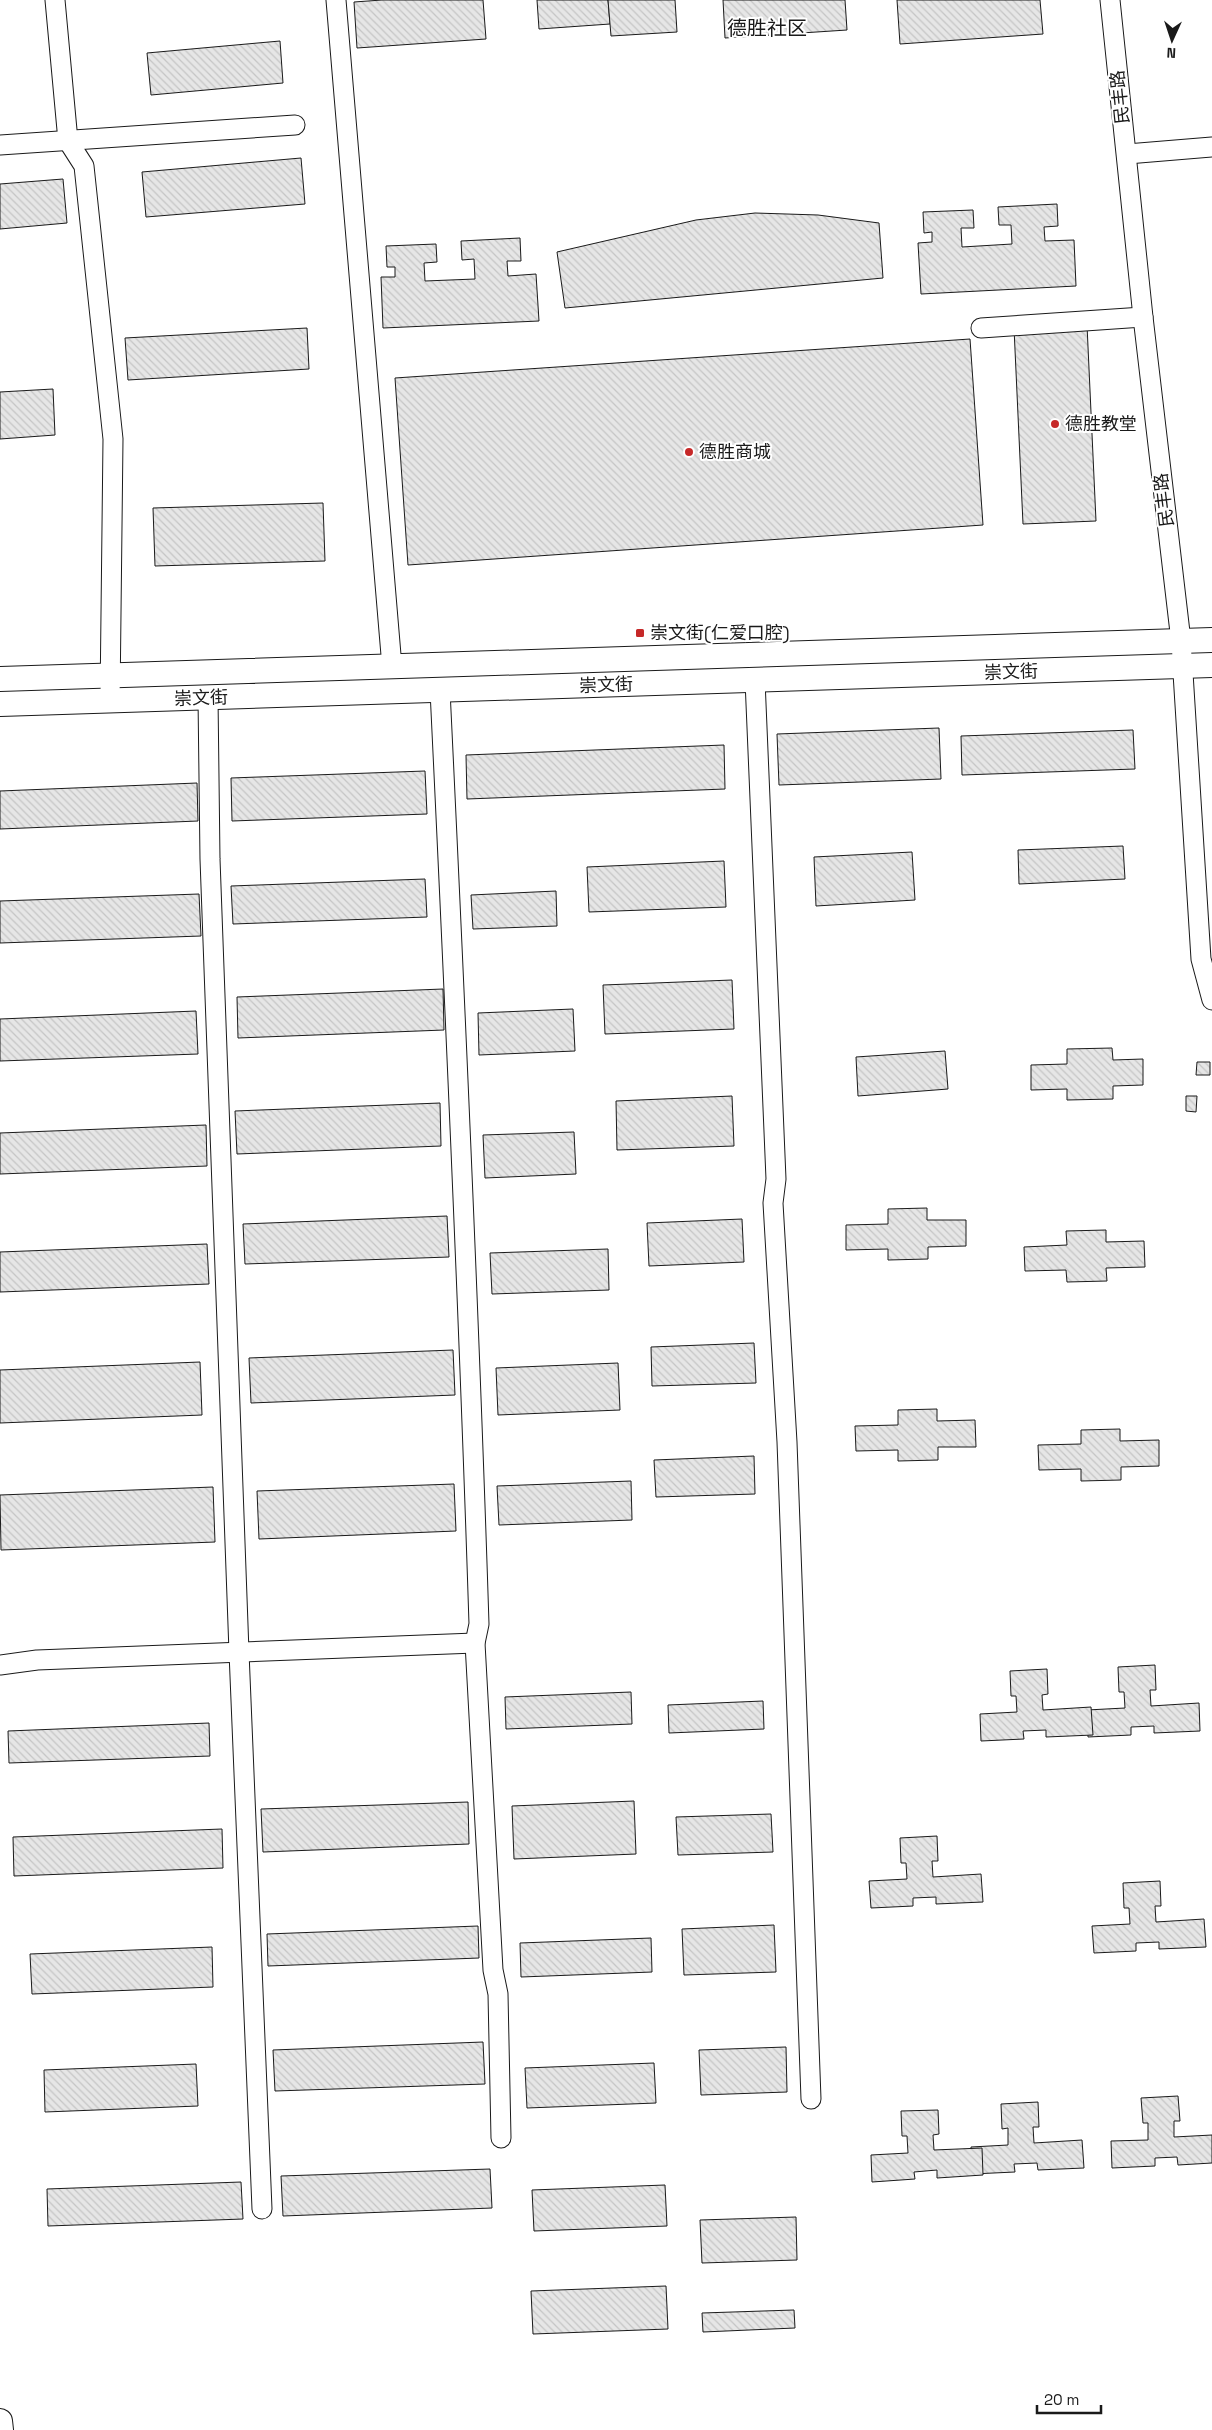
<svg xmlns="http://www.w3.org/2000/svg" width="1212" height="2430" viewBox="0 0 1212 2430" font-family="'Space Grotesk','Noto Sans SC',sans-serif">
  <defs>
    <pattern id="building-back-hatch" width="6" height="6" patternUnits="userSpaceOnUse" patternTransform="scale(1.25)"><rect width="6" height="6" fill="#e6e6e6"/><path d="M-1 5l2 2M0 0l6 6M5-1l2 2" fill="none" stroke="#c5c5c5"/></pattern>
  </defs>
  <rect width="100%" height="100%" fill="#fff"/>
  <g fill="url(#building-back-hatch)" stroke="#1a1a1a">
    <path d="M 382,0 L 483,0 L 486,39 L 357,48 L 354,2 Z"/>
    <path d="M 537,0 L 608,0 L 610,24 L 539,29 Z"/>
    <path d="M 608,0 L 675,0 L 677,32 L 611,36 Z"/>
    <path d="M 723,0 L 845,0 L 847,30 L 725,38 Z"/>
    <path d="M 897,0 L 1040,0 L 1043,34 L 900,44 Z"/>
    <path d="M 280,41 L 283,83 L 151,95 L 147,53 Z"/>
    <path d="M 301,158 L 305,204 L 146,217 L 142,172 Z"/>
    <path d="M 63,179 L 67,223 L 0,229 L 0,184 Z"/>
    <path d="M 1057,204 L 1058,226 L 1044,227 L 1045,241 L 1074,240 L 1076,286 L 921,294 L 918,243 L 932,242 L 932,232 L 924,233 L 923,212 L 973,210 L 974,228 L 961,228 L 962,247 L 1012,244 L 1011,225 L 999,225 L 998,207 Z"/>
    <path d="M 755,213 L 818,215 L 879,223 L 883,278 L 565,308 L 557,252 L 696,220 Z"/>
    <path d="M 520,238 L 521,261 L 507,261 L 508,276 L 536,274 L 539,321 L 383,328 L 381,277 L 395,277 L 395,267 L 387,267 L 386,246 L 436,244 L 437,262 L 424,263 L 425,281 L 475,279 L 474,259 L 462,260 L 461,241 Z"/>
    <path d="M 1087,325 L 1096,521 L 1023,524 L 1014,328 Z"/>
    <path d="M 307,328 L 309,369 L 128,380 L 125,338 Z"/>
    <path d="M 970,339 L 983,525 L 408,565 L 395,378 Z"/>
    <path d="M 53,389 L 55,435 L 0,439 L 0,392 Z"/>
    <path d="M 323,503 L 325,561 L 155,566 L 153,508 Z"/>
    <path d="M 939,728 L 941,779 L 779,785 L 777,734 Z"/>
    <path d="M 1133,730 L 1135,769 L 962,775 L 961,736 Z"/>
    <path d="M 724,745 L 725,789 L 467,799 L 466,755 Z"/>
    <path d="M 425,771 L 427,814 L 232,821 L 231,778 Z"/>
    <path d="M 197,783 L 198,821 L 0,829 L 0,791 Z"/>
    <path d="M 1123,846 L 1125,879 L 1019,884 L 1018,850 Z"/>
    <path d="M 912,852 L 915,900 L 816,906 L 814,857 Z"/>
    <path d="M 724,861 L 726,907 L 589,912 L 587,867 Z"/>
    <path d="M 425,879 L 427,917 L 233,924 L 231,886 Z"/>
    <path d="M 556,891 L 557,926 L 473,929 L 471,895 Z"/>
    <path d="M 199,894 L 201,936 L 0,943 L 0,901 Z"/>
    <path d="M 732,980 L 734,1029 L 605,1034 L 603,985 Z"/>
    <path d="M 443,989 L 444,1030 L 238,1038 L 237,997 Z"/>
    <path d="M 573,1009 L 575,1051 L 479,1055 L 478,1013 Z"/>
    <path d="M 196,1011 L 198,1054 L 0,1061 L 0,1019 Z"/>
    <path d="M 1112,1048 L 1113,1060 L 1143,1059 L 1143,1085 L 1113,1086 L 1113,1099 L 1067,1100 L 1067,1089 L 1031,1090 L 1031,1065 L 1067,1064 L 1067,1049 Z"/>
    <path d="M 945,1051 L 948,1089 L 858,1096 L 856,1057 Z"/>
    <path d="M 1197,1062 L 1210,1062 L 1210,1075 L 1196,1075 Z"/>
    <path d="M 732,1096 L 734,1146 L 617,1150 L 616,1101 Z"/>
    <path d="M 1186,1096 L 1197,1096 L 1196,1112 L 1186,1111 Z"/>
    <path d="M 440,1103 L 441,1146 L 237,1154 L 235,1111 Z"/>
    <path d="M 206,1125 L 207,1166 L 0,1174 L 0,1133 Z"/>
    <path d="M 574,1132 L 576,1174 L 485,1178 L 483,1135 Z"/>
    <path d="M 927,1208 L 927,1220 L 966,1220 L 966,1246 L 928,1247 L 928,1259 L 888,1260 L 888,1249 L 846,1250 L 846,1225 L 888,1224 L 888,1209 Z"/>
    <path d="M 447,1216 L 449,1257 L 245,1264 L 243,1224 Z"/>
    <path d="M 742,1219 L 744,1262 L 649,1266 L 647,1223 Z"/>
    <path d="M 1106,1230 L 1106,1242 L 1144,1241 L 1145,1267 L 1106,1268 L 1107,1281 L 1067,1282 L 1066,1270 L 1025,1271 L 1024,1247 L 1067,1245 L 1066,1231 Z"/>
    <path d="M 207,1244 L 209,1284 L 0,1292 L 0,1252 Z"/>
    <path d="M 608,1249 L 609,1290 L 492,1294 L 490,1253 Z"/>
    <path d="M 754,1343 L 756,1383 L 652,1386 L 651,1347 Z"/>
    <path d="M 453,1350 L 455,1395 L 251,1403 L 249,1358 Z"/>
    <path d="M 200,1362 L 202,1415 L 0,1423 L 0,1370 Z"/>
    <path d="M 618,1363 L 620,1410 L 498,1415 L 496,1368 Z"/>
    <path d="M 937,1409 L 937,1421 L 975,1420 L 976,1447 L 938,1447 L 938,1460 L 898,1461 L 898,1450 L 856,1451 L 855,1426 L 898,1425 L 898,1410 Z"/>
    <path d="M 1120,1429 L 1120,1441 L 1159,1440 L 1159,1466 L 1121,1467 L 1121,1480 L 1081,1481 L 1081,1469 L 1039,1470 L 1038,1445 L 1081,1444 L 1081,1430 Z"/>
    <path d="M 754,1456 L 755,1494 L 656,1497 L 654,1460 Z"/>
    <path d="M 631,1481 L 632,1520 L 499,1525 L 497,1486 Z"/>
    <path d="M 454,1484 L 456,1531 L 259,1539 L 257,1491 Z"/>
    <path d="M 213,1487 L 215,1542 L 1,1550 L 0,1495 Z"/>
    <path d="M 1155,1665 L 1156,1690 L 1150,1690 L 1151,1706 L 1199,1703 L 1200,1731 L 1154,1733 L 1154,1726 L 1131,1727 L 1131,1735 L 1088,1737 L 1087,1710 L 1125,1708 L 1124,1692 L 1119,1692 L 1118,1667 Z"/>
    <path d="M 1047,1669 L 1048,1694 L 1042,1695 L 1043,1710 L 1091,1707 L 1093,1735 L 1046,1737 L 1046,1730 L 1023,1731 L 1024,1739 L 981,1741 L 980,1714 L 1017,1712 L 1016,1696 L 1011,1696 L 1010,1671 Z"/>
    <path d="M 631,1692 L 632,1724 L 506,1729 L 505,1697 Z"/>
    <path d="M 763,1701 L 764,1729 L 669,1733 L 668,1705 Z"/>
    <path d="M 209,1723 L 210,1756 L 9,1763 L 8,1731 Z"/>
    <path d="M 634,1801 L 636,1854 L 514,1859 L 512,1806 Z"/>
    <path d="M 468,1802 L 469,1844 L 263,1852 L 261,1809 Z"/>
    <path d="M 771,1814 L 773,1852 L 678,1855 L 676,1817 Z"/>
    <path d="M 222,1829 L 223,1868 L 14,1876 L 13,1837 Z"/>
    <path d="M 937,1836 L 938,1861 L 932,1861 L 933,1877 L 981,1874 L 983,1902 L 936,1904 L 936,1897 L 913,1898 L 913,1906 L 871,1908 L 869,1881 L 907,1879 L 906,1863 L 901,1863 L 900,1838 Z"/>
    <path d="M 1160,1881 L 1161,1906 L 1155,1906 L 1156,1922 L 1204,1919 L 1206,1947 L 1159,1949 L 1159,1942 L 1136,1943 L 1136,1951 L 1094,1953 L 1092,1926 L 1130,1924 L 1129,1908 L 1124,1908 L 1123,1883 Z"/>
    <path d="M 774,1925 L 776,1972 L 684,1975 L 682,1929 Z"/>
    <path d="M 478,1926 L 479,1958 L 268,1966 L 267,1934 Z"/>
    <path d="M 651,1938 L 652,1972 L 521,1977 L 520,1943 Z"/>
    <path d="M 212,1947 L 213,1987 L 32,1994 L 30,1954 Z"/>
    <path d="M 483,2042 L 485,2084 L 275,2091 L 273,2050 Z"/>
    <path d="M 786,2047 L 787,2092 L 701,2095 L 699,2050 Z"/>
    <path d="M 654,2063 L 656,2103 L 527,2108 L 525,2068 Z"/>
    <path d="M 196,2064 L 198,2106 L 45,2112 L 44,2070 Z"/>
    <path d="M 1178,2096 L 1180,2121 L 1174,2121 L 1174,2137 L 1212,2135 L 1212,2163 L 1178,2165 L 1177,2157 L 1155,2158 L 1155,2166 L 1112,2168 L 1111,2141 L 1148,2140 L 1148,2123 L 1143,2123 L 1141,2098 Z"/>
    <path d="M 1038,2102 L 1039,2127 L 1033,2127 L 1034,2143 L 1082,2140 L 1084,2168 L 1038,2170 L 1037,2163 L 1014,2164 L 1015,2172 L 972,2174 L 971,2147 L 1008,2145 L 1008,2128 L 1002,2129 L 1001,2104 Z"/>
    <path d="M 938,2110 L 939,2134 L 933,2135 L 934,2150 L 982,2148 L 983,2175 L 937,2178 L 937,2170 L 914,2172 L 915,2179 L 872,2182 L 871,2155 L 908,2153 L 907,2136 L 902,2136 L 901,2111 Z"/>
    <path d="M 490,2169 L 492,2208 L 283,2216 L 281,2176 Z"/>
    <path d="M 241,2182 L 243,2219 L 48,2226 L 47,2189 Z"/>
    <path d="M 665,2185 L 667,2226 L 534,2231 L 532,2190 Z"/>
    <path d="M 796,2217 L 797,2260 L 702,2263 L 700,2220 Z"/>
    <path d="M 666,2286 L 668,2329 L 533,2334 L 531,2291 Z"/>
    <path d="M 794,2310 L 795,2328 L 703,2332 L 702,2313 Z"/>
  </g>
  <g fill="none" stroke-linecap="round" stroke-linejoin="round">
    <g stroke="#1a1a1a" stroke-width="21">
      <g id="minor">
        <path d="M 55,0 L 68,141 L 84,166 L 113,439 L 110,701"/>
        <path d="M 336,0 L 392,667"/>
        <path d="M 1110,0 L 1143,317 L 1181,641 L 1201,959 L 1212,1000"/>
        <path d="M 0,145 L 295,125"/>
        <path d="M 1127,154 L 1212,147"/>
        <path d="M 981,328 L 1143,317"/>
        <path d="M 755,680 L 776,1179 L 773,1203 L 787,1442 L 811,2099"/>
        <path d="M 440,690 C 455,1001 469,1312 479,1624 L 475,1643 L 493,1970 L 498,1994 L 501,2138"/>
        <path d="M 208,697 L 210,859 L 239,1652 L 262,2209"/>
        <path d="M 0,1665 L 37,1660 L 475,1643"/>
      </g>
    </g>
    <g stroke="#1a1a1a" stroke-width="26">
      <g id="tertiary">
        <path d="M 0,679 L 1212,640"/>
        <path d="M 0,704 L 1212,665"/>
        <path d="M 0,2421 L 1,2430"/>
      </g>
    </g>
    <use href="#minor" stroke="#fff" stroke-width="19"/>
    <use href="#tertiary" stroke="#fff" stroke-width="24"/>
  </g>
  <g fill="#c62828" stroke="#fff" stroke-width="2">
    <circle cx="1055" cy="424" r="5"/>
    <circle cx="689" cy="452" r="5"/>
    <rect x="635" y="628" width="10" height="10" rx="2.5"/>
  </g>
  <g text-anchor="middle" stroke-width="4" stroke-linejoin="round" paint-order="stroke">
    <g font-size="18" fill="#1a1a1a" stroke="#fff">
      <text transform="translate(1120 97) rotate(-96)" y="6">民丰路</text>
      <text transform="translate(1164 500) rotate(-97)" y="6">民丰路</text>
      <text transform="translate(1011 672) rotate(-2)" y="6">崇文街</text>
      <text transform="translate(606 685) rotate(-2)" y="6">崇文街</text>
      <text transform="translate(201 698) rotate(-2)" y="6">崇文街</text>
    </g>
    <g font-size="18" fill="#1a1a1a" stroke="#fff" text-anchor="start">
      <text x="1065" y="430">德胜教堂</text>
      <text x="699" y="458">德胜商城</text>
      <text x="650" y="639">崇文街(仁爱口腔)</text>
    </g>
    <g font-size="20" fill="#1a1a1a" stroke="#fff">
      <text x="767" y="35">德胜社区</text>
    </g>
  </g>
  <g transform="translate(1172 40) rotate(183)" stroke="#ffffff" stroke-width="4" paint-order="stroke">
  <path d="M0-4L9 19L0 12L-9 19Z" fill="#1a1a1a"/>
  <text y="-8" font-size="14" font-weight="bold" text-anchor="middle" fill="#1a1a1a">N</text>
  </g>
  <path d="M1037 2405v8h64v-8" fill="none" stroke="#1a1a1a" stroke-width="2.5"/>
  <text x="1044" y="2405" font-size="15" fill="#1a1a1a" stroke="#ffffff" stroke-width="4" paint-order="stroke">20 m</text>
</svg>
